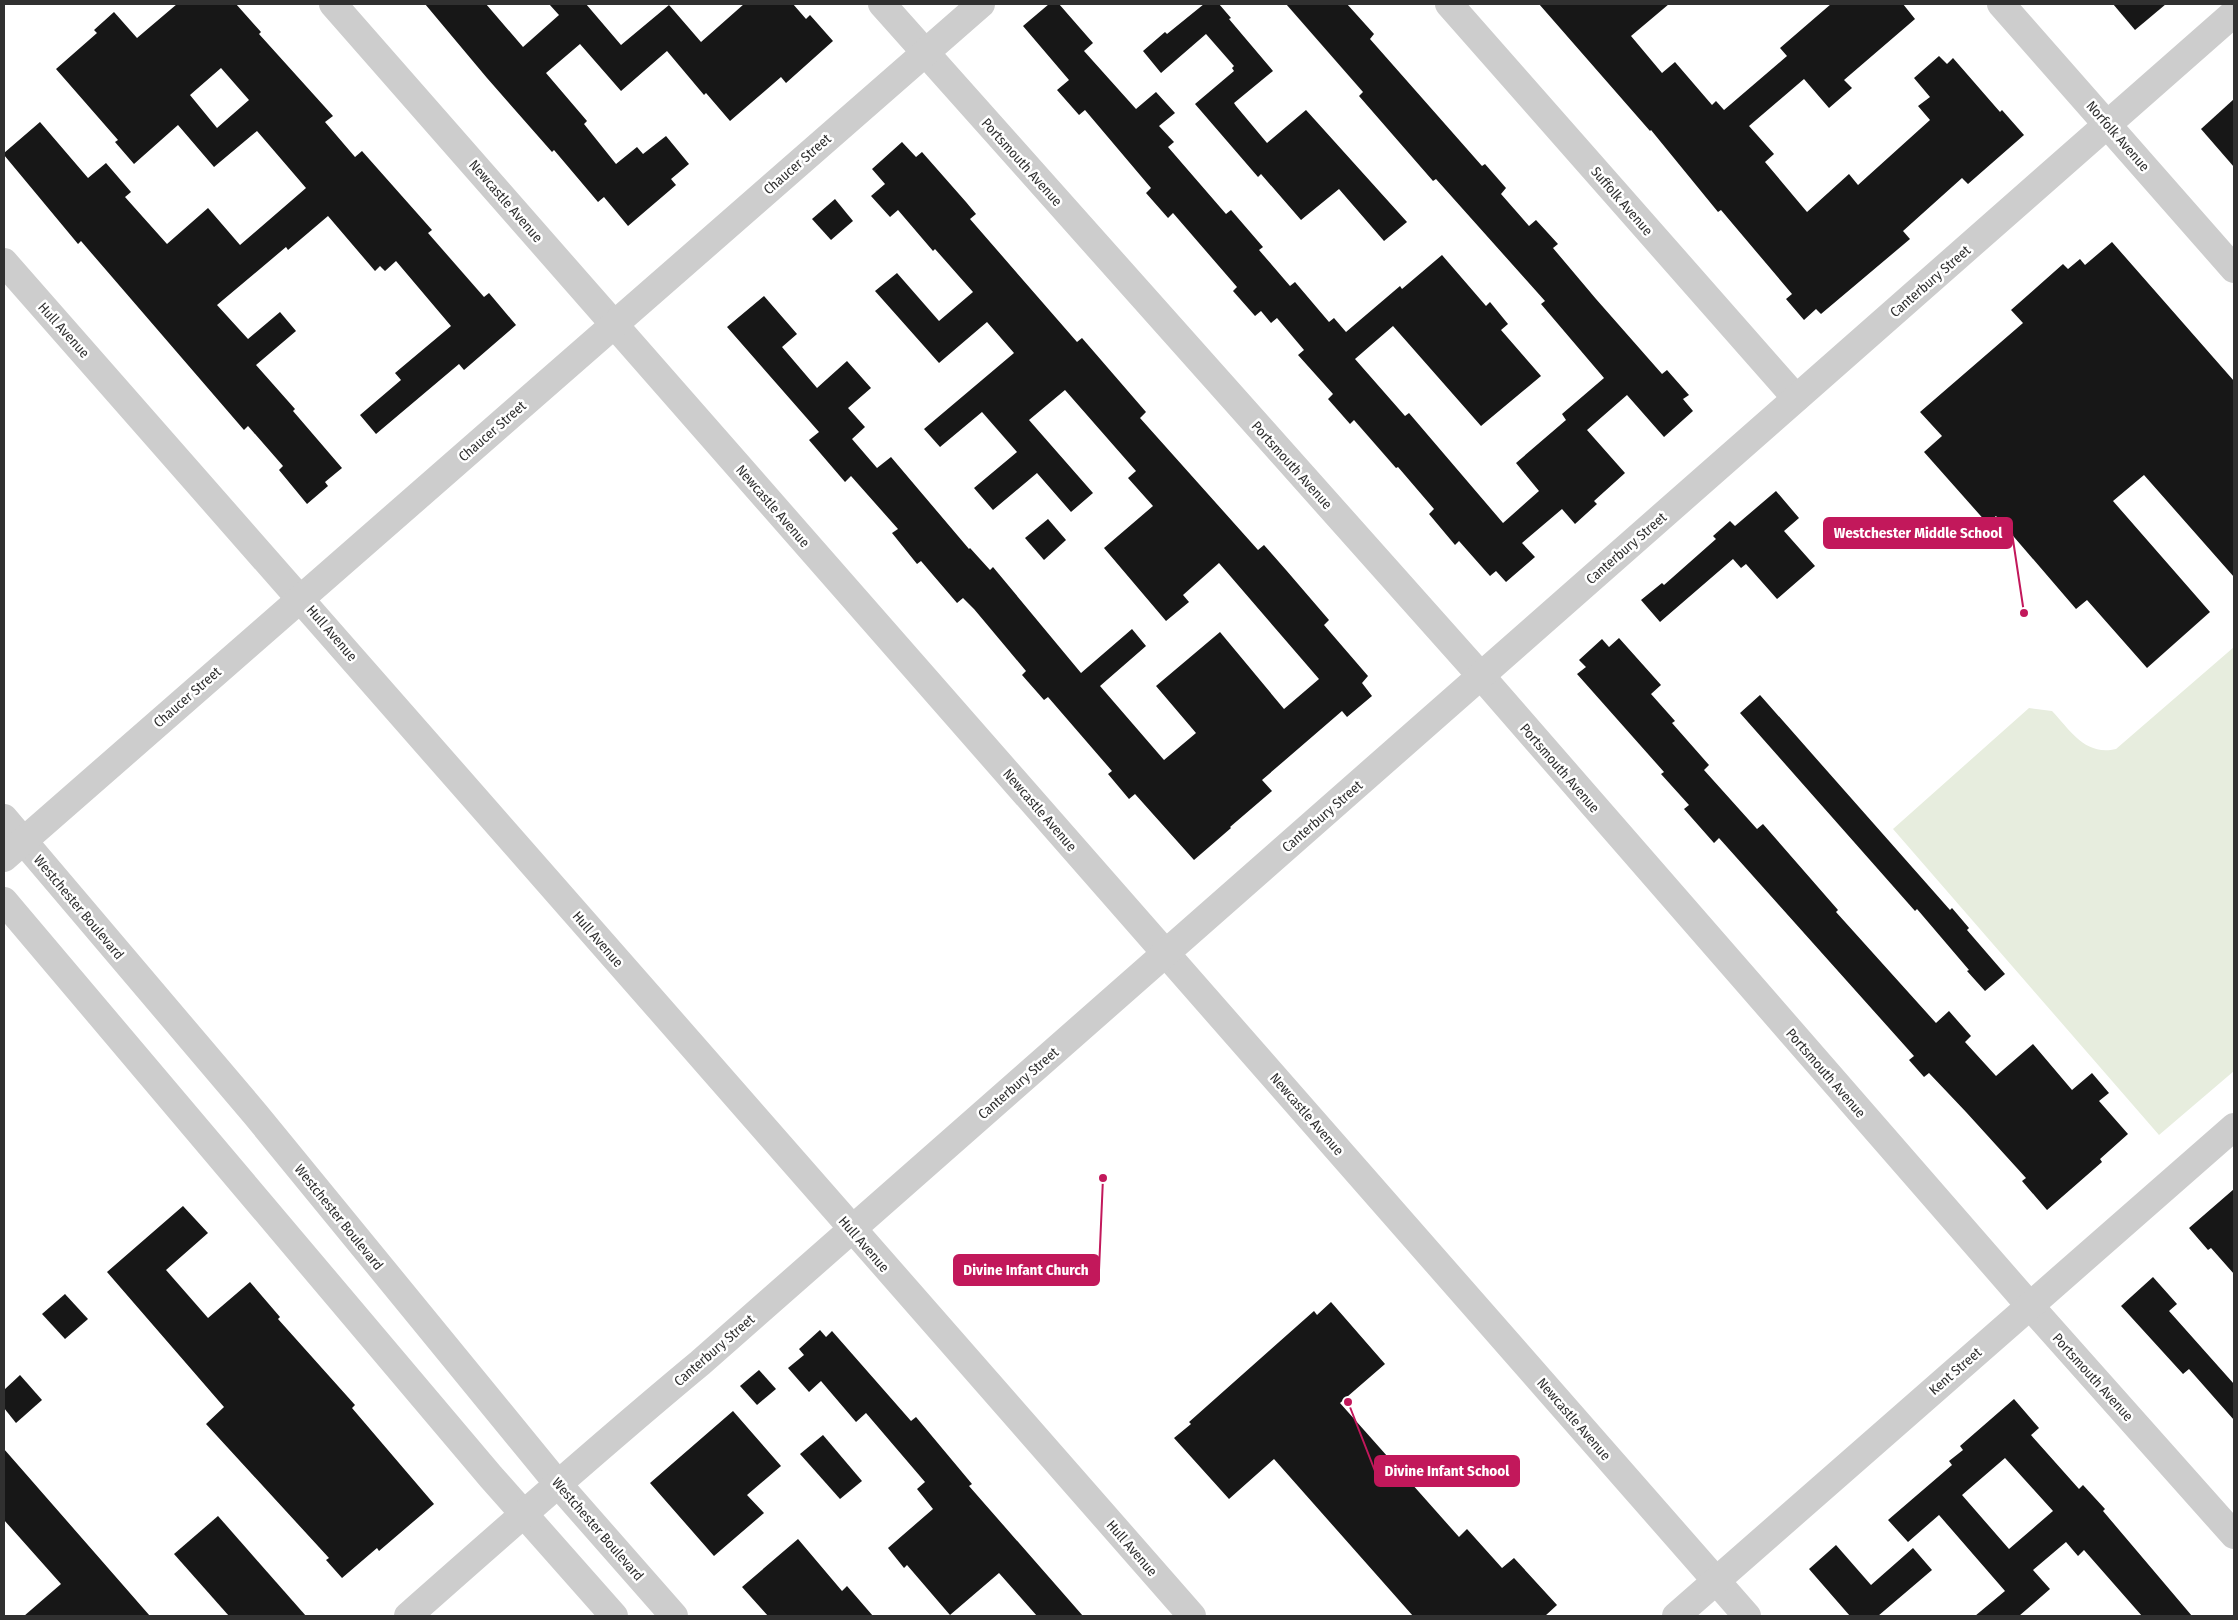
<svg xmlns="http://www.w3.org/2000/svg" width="2238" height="1620" viewBox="0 0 2238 1620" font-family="'Fira Sans Condensed',sans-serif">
  <rect width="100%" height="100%" fill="#fff"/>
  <path fill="#e7edde" d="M 2234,647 L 2234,1071 L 2159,1135 L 1893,829 L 2029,708 L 2052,711 C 2071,731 2085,756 2116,749 Z"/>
  <g fill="#171717" fill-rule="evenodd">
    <path d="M 177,4 L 236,4 L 261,32 L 259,34 L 333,116 L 325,122 L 355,157 L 362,151 L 432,230 L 428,233 L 484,297 L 489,293 L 516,325 L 464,370 L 459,364 L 376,434 L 360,415 L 401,380 L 395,373 L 451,326 L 396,261 L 385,271 L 380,266 L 375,271 L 328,216 L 288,250 L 286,247 L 217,305 L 248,339 L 280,312 L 296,331 L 256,365 L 295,409 L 293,411 L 342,468 L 325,482 L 328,486 L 307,504 L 279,470 L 283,466 L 248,426 L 244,430 L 81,241 L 78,244 L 4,155 L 4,153 L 40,122 L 88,178 L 106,163 L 131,192 L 125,197 L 167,244 L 208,208 L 240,245 L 306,188 L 257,131 L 214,167 L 178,125 L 134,164 L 115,142 L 118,140 L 56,69 L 97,33 L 94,30 L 114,12 L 137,38 ZM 221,68 L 249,100 L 217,128 L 190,95 Z"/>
    <path d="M 425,4 L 486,4 L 523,47 L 559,15 L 549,4 L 586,4 L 621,45 L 669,5 L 701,42 L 744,4 L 793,4 L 806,19 L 810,15 L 833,41 L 786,83 L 781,77 L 730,121 L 706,93 L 704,95 L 667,51 L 621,91 L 580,44 L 546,73 L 587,121 L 584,124 L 616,164 L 637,147 L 643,154 L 666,136 L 689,164 L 671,179 L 676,185 L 628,226 L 604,197 L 598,202 L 554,150 L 552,152 L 487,78 Z"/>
    <path d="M 1049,4 L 1059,4 L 1093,43 L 1084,51 L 1136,109 L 1156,92 L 1175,113 L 1159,126 L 1174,142 L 1168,147 L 1226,214 L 1231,210 L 1263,247 L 1259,250 L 1290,286 L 1295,282 L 1329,322 L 1334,318 L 1346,332 L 1400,286 L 1402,289 L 1442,255 L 1486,306 L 1490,302 L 1508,324 L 1501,330 L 1541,376 L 1481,426 L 1393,326 L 1355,359 L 1405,416 L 1409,413 L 1503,523 L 1539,491 L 1516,463 L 1566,420 L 1562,414 L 1604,378 L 1541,304 L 1545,301 L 1436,179 L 1433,181 L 1359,96 L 1363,92 L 1286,4 L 1347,4 L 1374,34 L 1370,39 L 1482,166 L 1485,164 L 1506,188 L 1501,194 L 1529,226 L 1536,220 L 1558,244 L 1553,248 L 1596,299 L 1662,374 L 1667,370 L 1689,395 L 1683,399 L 1693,411 L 1664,437 L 1627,395 L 1587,430 L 1625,473 L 1594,501 L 1597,504 L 1575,524 L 1562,509 L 1522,543 L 1535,557 L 1506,582 L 1496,571 L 1490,576 L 1459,541 L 1455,545 L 1429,514 L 1434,509 L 1398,467 L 1396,468 L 1354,420 L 1350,424 L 1328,399 L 1333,394 L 1298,355 L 1304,350 L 1277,318 L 1271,323 L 1261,311 L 1255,316 L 1233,291 L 1237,287 L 1173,213 L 1168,218 L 1146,193 L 1151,188 L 1085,110 L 1079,115 L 1057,90 L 1069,80 L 1023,26 Z"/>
    <path d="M 1204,4 L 1219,4 L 1231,18 L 1229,19 L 1273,71 L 1234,103 L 1236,106 L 1267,143 L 1306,110 L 1407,222 L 1384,241 L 1339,189 L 1301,220 L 1261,174 L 1258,177 L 1195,104 L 1234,71 L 1232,68 L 1234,66 L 1206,34 L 1161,73 L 1143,51 L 1165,32 L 1167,34 Z"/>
    <path d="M 1539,4 L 1669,4 L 1631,36 L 1662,73 L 1675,62 L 1712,105 L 1716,101 L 1724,110 L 1787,56 L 1780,48 L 1831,4 L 1903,4 L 1915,19 L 1844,80 L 1852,88 L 1829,108 L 1804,79 L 1749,126 L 1774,154 L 1765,162 L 1807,212 L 1849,174 L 1858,185 L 1930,120 L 1918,106 L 1930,97 L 1914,78 L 1939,56 L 1947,64 L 1953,58 L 2000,112 L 2002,110 L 2024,135 L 1968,184 L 1962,178 L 1903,231 L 1910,239 L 1821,314 L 1816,309 L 1804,320 L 1786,299 L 1792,294 L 1721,210 L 1718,212 L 1651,130 L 1650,131 Z"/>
    <path d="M 2113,4 L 2166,4 L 2135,30 Z"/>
    <path d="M 2234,99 L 2234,167 L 2201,129 Z"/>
    <path d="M 902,142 L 916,157 L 922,152 L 966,202 L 976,214 L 970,219 L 1077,342 L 1082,338 L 1146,412 L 1140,418 L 1258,550 L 1264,545 L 1286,570 L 1329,620 L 1324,625 L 1368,676 L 1362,683 L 1372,696 L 1347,717 L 1342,711 L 1262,780 L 1272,791 L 1230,827 L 1231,828 L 1194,860 L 1135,794 L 1129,799 L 1108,774 L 1112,771 L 1048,697 L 1044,700 L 1022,675 L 1026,671 L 974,609 L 963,598 L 957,603 L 921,561 L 917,564 L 892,533 L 898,529 L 851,476 L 845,482 L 809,440 L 819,432 L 727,327 L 764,296 L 797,334 L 782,347 L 817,388 L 847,361 L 871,388 L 848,408 L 865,427 L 852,439 L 877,468 L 891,457 L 969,549 L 970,548 L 990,570 L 993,567 L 1081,673 L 1132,629 L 1146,646 L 1100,686 L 1164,760 L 1196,733 L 1156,686 L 1220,632 L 1284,709 L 1319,679 L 1219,563 L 1183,595 L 1189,602 L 1166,621 L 1104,548 L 1153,506 L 1128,478 L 1136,471 L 1065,390 L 1029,420 L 1093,493 L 1071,512 L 1037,473 L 993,510 L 974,488 L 1017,452 L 982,412 L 940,447 L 924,429 L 1014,353 L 987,322 L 939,363 L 875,291 L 897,273 L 939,321 L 973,292 L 935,249 L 933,251 L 898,210 L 890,217 L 871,196 L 885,184 L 872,169 Z"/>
    <path d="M 835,199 L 853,221 L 831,240 L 812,219 Z"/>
    <path d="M 2112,242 L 2234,381 L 2234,577 L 2144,475 L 2113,501 L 2210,612 L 2147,668 L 2087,600 L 2076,609 L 1996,516 L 1987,523 L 1924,452 L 1942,436 L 1920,412 L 2023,323 L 2011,310 L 2063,264 L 2068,269 L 2080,259 L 2085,265 Z"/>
    <path d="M 1776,491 L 1799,518 L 1784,531 L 1815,566 L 1777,599 L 1746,564 L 1741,568 L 1733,559 L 1660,622 L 1641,600 L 1662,583 L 1664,585 L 1716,539 L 1713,536 L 1730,521 L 1735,526 Z"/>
    <path d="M 1048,519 L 1066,540 L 1044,560 L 1025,538 Z"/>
    <path d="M 1619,638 L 1661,685 L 1651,694 L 1675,721 L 1672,723 L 1709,765 L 1704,770 L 1757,829 L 1763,824 L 1838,910 L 1836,912 L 1936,1023 L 1949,1011 L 1971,1036 L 1965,1042 L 1996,1076 L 2033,1044 L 2072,1090 L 2092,1073 L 2109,1093 L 2099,1101 L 2128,1134 L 2100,1159 L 2102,1162 L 2047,1210 L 2022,1181 L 2026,1178 L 1966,1112 L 1929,1073 L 1924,1077 L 1909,1060 L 1914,1056 L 1719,838 L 1714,843 L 1684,809 L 1689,805 L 1661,774 L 1664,772 L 1577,674 L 1586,667 L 1579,660 L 1602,639 L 1609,647 Z"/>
    <path d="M 1760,695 L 1950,910 L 1952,908 L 1969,928 L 1967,930 L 2005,974 L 1985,991 L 1967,971 L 1969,970 L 1917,909 L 1915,911 L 1740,713 Z"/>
    <path d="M 2234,1189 L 2234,1274 L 2211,1248 L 2208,1250 L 2189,1228 Z"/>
    <path d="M 183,1206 L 208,1233 L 166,1270 L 208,1318 L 250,1282 L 280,1317 L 278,1319 L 355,1405 L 352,1408 L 434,1504 L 379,1551 L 377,1548 L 342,1578 L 326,1560 L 329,1558 L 206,1424 L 224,1407 L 107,1272 Z"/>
    <path d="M 2153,1277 L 2177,1304 L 2169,1311 L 2234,1384 L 2234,1420 L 2189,1369 L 2183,1374 L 2121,1306 Z"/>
    <path d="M 65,1294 L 88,1319 L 65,1339 L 42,1314 Z"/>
    <path d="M 1331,1302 L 1385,1364 L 1340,1403 L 1459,1537 L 1467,1529 L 1502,1568 L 1514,1558 L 1557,1605 L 1545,1616 L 1413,1616 L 1274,1459 L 1229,1499 L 1174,1438 L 1191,1424 L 1189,1422 L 1314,1311 L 1317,1315 Z"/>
    <path d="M 820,1330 L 826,1337 L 832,1331 L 911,1421 L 916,1417 L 972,1484 L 969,1486 L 1083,1616 L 1037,1616 L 999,1573 L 950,1615 L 907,1565 L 904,1568 L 888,1548 L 933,1509 L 917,1489 L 925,1482 L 866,1413 L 856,1422 L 821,1381 L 809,1392 L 788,1368 L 804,1355 L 799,1349 Z"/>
    <path d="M 759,1370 L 776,1389 L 757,1405 L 740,1386 Z"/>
    <path d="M 20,1375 L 42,1400 L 16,1423 L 4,1408 L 4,1390 Z"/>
    <path d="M 2014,1399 L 2039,1428 L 2031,1435 L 2079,1489 L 2083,1485 L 2105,1509 L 2103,1511 L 2192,1616 L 2142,1616 L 2084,1550 L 2078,1556 L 2066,1542 L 2033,1570 L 2050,1589 L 2019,1616 L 1975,1616 L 2005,1591 L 1939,1515 L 1908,1542 L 1888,1520 L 1952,1465 L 1949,1461 L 1963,1450 L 1960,1446 ZM 2005,1458 L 2053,1511 L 2009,1549 L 1962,1495 Z"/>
    <path d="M 733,1411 L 781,1466 L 747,1495 L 764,1513 L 714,1556 L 650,1483 Z"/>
    <path d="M 823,1435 L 862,1481 L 840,1499 L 800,1454 Z"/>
    <path d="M 4,1449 L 150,1616 L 24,1616 L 61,1584 L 4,1520 Z"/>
    <path d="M 218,1516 L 306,1616 L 229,1616 L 174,1554 Z"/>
    <path d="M 798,1539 L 842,1591 L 847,1586 L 873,1616 L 768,1616 L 742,1587 Z"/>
    <path d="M 1836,1545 L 1871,1585 L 1913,1548 L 1932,1570 L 1878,1616 L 1850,1616 L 1809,1569 Z"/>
  </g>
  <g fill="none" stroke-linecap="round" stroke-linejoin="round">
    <g stroke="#cdcdcd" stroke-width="28">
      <path d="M 333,4 L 1747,1616"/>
      <path d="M 882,4 L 1481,676 L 2030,1306 L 2234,1535"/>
      <path d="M 1449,4 L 1796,398"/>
      <path d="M 2001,4 L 2234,269"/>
      <path d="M 4,262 C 402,711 795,1166 1192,1616"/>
      <path d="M 4,818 L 256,1115 L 558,1484 L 674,1616"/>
      <path d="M 4,858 L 981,4"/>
      <path d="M 4,901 L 491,1477 L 614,1616"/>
      <path d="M 408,1616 C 504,1531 601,1445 700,1363 L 2234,13"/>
      <path d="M 1676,1616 L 2234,1127"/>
    </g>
  </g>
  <g text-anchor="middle" stroke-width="5" stroke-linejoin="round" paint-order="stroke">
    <g font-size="14" fill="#303030" stroke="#fff">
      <text transform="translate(2118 136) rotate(49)" y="5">Norfolk Avenue</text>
      <text transform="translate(1022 162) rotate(48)" y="5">Portsmouth Avenue</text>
      <text transform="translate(797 164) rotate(-41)" y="5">Chaucer Street</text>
      <text transform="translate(506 201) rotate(49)" y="5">Newcastle Avenue</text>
      <text transform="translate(1622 201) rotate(49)" y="5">Suffolk Avenue</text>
      <text transform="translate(1930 281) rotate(-41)" y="5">Canterbury Street</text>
      <text transform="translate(64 330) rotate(48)" y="5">Hull Avenue</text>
      <text transform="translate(492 431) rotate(-41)" y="5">Chaucer Street</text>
      <text transform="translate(1292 465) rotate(48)" y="5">Portsmouth Avenue</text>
      <text transform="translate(773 506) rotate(49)" y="5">Newcastle Avenue</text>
      <text transform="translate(1626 548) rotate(-41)" y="5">Canterbury Street</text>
      <text transform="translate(332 633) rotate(49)" y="5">Hull Avenue</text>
      <text transform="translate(187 697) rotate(-41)" y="5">Chaucer Street</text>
      <text transform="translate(1560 768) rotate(49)" y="5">Portsmouth Avenue</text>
      <text transform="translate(1040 810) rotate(49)" y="5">Newcastle Avenue</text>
      <text transform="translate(1322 816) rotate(-41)" y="5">Canterbury Street</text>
      <text transform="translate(79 907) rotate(50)" y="5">Westchester Boulevard</text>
      <text transform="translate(598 939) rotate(49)" y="5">Hull Avenue</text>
      <text transform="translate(1826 1073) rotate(49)" y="5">Portsmouth Avenue</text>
      <text transform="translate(1018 1083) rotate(-41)" y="5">Canterbury Street</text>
      <text transform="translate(1307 1114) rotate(49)" y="5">Newcastle Avenue</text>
      <text transform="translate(339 1217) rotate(51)" y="5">Westchester Boulevard</text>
      <text transform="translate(864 1244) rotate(49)" y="5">Hull Avenue</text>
      <text transform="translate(714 1350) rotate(-41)" y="5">Canterbury Street</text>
      <text transform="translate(1955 1371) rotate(-41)" y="5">Kent Street</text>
      <text transform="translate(2093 1377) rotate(48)" y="5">Portsmouth Avenue</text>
      <text transform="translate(1574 1419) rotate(49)" y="5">Newcastle Avenue</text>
      <text transform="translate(598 1529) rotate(49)" y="5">Westchester Boulevard</text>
      <text transform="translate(1132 1548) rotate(49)" y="5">Hull Avenue</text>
    </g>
  </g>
  <path fill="none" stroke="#c2185b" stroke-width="2" d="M2024 613L2012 533M1103 1178L1099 1270M1348 1402L1375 1471"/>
  <g fill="#c2185b" stroke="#fff" stroke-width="2">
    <circle cx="2024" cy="613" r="5"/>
    <circle cx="1103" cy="1178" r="5"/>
    <circle cx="1348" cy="1402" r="5"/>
  </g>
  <g fill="#c2185b" stroke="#c2185b" stroke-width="2">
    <rect x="1824" y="518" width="188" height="30" rx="5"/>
    <rect x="954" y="1255" width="145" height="30" rx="5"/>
    <rect x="1375" y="1456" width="144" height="30" rx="5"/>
  </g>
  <g font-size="15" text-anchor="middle" font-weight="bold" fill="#fff">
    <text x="1918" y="538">Westchester Middle School</text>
    <text x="1026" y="1275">Divine Infant Church</text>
    <text x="1447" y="1476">Divine Infant School</text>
  </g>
  <rect width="2238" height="1620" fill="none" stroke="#303030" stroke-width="10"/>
</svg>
